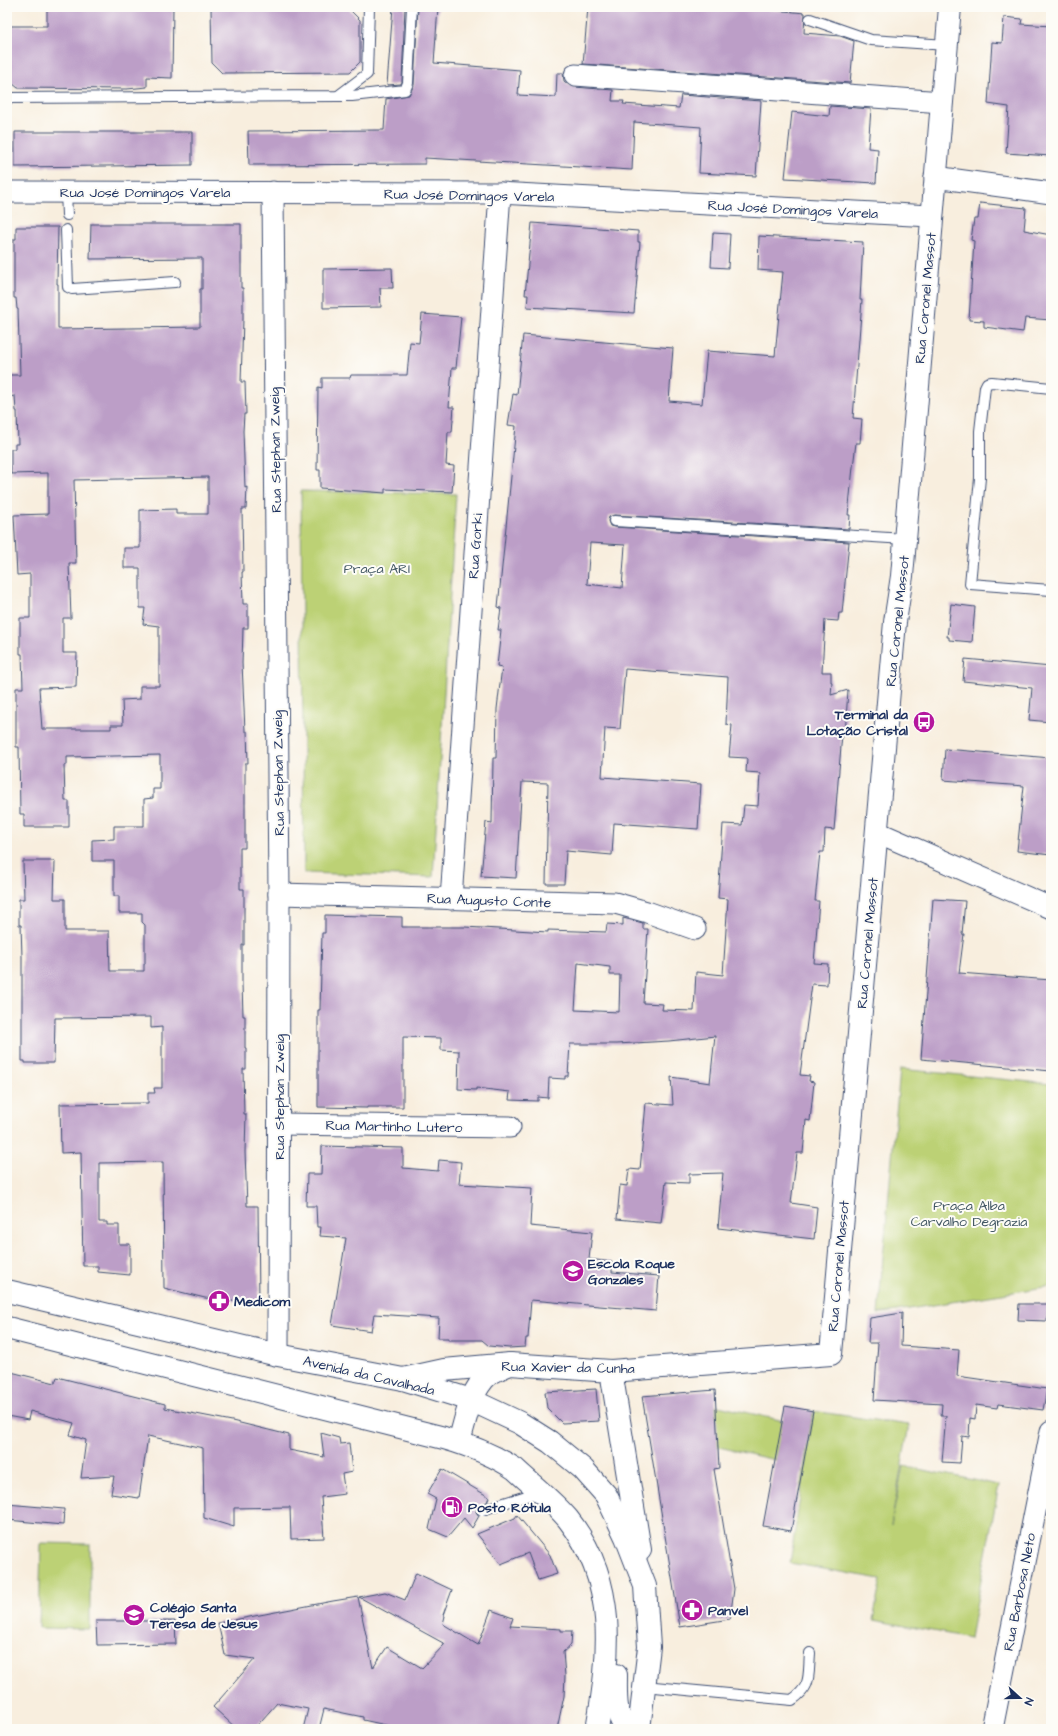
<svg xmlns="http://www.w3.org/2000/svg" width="1058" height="1736" viewBox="0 0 1058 1736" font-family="'Architects Daughter',sans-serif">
  <rect width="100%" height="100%" fill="#fdfcf7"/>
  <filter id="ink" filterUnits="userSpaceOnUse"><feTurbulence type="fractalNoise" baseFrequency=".025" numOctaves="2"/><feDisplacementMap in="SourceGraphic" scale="8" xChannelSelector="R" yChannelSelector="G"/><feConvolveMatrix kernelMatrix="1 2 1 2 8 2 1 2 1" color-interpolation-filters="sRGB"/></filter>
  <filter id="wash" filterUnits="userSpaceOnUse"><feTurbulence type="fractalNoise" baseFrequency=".012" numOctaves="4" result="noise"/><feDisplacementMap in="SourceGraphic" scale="16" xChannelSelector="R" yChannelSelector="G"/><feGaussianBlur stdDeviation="0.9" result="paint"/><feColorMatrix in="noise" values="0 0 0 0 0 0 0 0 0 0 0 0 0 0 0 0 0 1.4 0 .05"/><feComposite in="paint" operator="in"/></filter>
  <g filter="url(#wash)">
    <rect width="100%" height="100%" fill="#f8eede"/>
    <g fill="#bcd175" stroke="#6c806a">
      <path d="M 301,491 L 456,494 L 433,877 L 304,873 Z"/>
      <path d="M 900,1069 L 1051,1084 L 1051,1286 L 878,1314 Z"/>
      <path d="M 714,1405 L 784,1421 L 775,1460 L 706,1444 Z"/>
      <path d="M 813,1411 L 909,1425 L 891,1525 L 903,1466 L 999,1485 L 970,1638 L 873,1620 L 881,1579 L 790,1563 Z"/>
      <path d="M 41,1543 L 90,1544 L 90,1629 L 39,1628 Z"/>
    </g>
    <g id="blocks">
      <g fill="#bc9ec7" fill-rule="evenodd">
        <path d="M 47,7 L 173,7 L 172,78 L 147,77 L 147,87 L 127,89 L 18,88 L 7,79 L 7,26 L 47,26 Z"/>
        <path d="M 393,7 L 405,7 L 402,82 L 401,84 L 387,85 Z"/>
        <path d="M 418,7 L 438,7 L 434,63 L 520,70 L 518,95 L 556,97 L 557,73 L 563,73 L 564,81 L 569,85 L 574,87 L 613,90 L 612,101 L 624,101 L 623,104 L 679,108 L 681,95 L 761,101 L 756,176 L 699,173 L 701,127 L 634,122 L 632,170 L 425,158 L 425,164 L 249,165 L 248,131 L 384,130 L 386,99 L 409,95 L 414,85 Z"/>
        <path d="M 588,7 L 740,7 L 805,13 L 804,33 L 840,36 L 854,41 L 850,83 L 583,64 Z"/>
        <path d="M 211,8 L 348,8 L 360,20 L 360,62 L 350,72 L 222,73 L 212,63 Z"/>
        <path d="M 1004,17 L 1022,19 L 1021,24 L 1051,26 L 1051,156 L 1006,153 L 1009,107 L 988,104 L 992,42 L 1002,43 Z"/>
        <path d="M 830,106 L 871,109 L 868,148 L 878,149 L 876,183 L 785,178 L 792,112 L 829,116 Z"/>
        <path d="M 15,132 L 192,132 L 192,165 L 15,167 Z"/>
        <path d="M 980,203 L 1026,208 L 1024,230 L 1051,235 L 1051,320 L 1025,318 L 1023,332 L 984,327 L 984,321 L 969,320 L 974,241 L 971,240 L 974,219 L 978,219 Z"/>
        <path d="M 532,223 L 638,231 L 638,242 L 640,242 L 634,313 L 527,307 L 528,295 L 525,295 Z"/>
        <path d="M 91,224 L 241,224 L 241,288 L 243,288 L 243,319 L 241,382 L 245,382 L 246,414 L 244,414 L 243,431 L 245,488 L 247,487 L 246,509 L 242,509 L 243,572 L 242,572 L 243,604 L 248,604 L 248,628 L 243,628 L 242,663 L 245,731 L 247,731 L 248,763 L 245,763 L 245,848 L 240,848 L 240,889 L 244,889 L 244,945 L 242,945 L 242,984 L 243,1016 L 245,1016 L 245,1048 L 246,1048 L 246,1069 L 243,1069 L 244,1114 L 246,1114 L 245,1152 L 247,1206 L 258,1206 L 259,1304 L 205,1298 L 164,1288 L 163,1162 L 99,1163 L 99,1222 L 107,1222 L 107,1225 L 119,1225 L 119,1244 L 130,1244 L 130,1275 L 98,1272 L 98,1266 L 83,1266 L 81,1152 L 61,1153 L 60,1104 L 148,1103 L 148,1093 L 155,1093 L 154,1088 L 162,1088 L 162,1027 L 151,1028 L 151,1017 L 55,1018 L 54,1063 L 25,1063 L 25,1061 L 22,1061 L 22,957 L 21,925 L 19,925 L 19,899 L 24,899 L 23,861 L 55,861 L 54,899 L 65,899 L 65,931 L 109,931 L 110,971 L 144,971 L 144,964 L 145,964 L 145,925 L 142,922 L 142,913 L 119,913 L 119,896 L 114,896 L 114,861 L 92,861 L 92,840 L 114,839 L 114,826 L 144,826 L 144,799 L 153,798 L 153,789 L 160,789 L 160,755 L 67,757 L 67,765 L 64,765 L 65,801 L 69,801 L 69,827 L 24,827 L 24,814 L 20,814 L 19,747 L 16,747 L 16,688 L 23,688 L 22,654 L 20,654 L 20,618 L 30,618 L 30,574 L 17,575 L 14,515 L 48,514 L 48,473 L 11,474 L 11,449 L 15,449 L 15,444 L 18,444 L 17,411 L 16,411 L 15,396 L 7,397 L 7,375 L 20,375 L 18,309 L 17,309 L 16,298 L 14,298 L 14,239 L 16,239 L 16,227 L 58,227 L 57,284 L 58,284 L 58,329 L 200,327 L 200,289 L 202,289 L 202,258 L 90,259 ZM 208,477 L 208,514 L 176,514 L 176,509 L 140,510 L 140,548 L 124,548 L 124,568 L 140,568 L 140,608 L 145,608 L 143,624 L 159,626 L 159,686 L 140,686 L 140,699 L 122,700 L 123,725 L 111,725 L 111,729 L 42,729 L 39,688 L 76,687 L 77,653 L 63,653 L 63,618 L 71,618 L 69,563 L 76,563 L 74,480 Z"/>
        <path d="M 713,233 L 730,234 L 728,268 L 711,267 Z"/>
        <path d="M 759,236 L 863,242 L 860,300 L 862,300 L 853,418 L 862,419 L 860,443 L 856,443 L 853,467 L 848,515 L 850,515 L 849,529 L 614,515 L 609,517 L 608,521 L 610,526 L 614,527 L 849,542 L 842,613 L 839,613 L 838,621 L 825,620 L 822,672 L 831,672 L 831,682 L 832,682 L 831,695 L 848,690 L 845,735 L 842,734 L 834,830 L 825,829 L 824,852 L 820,852 L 815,901 L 819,901 L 814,963 L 828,964 L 827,985 L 812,984 L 800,1075 L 810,1076 L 809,1081 L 814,1082 L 810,1121 L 806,1120 L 803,1153 L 797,1153 L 791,1203 L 817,1207 L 814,1239 L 718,1228 L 723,1173 L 689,1174 L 689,1183 L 666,1182 L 661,1223 L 617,1219 L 620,1185 L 627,1186 L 629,1169 L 640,1170 L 646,1103 L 673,1105 L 671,1077 L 710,1083 L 715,1036 L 669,1041 L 617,1044 L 570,1044 L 568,1076 L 565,1076 L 565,1079 L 549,1078 L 548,1098 L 538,1097 L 538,1101 L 509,1100 L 510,1092 L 476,1088 L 476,1090 L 458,1089 L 459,1051 L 441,1050 L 441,1038 L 403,1037 L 403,1107 L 367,1107 L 367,1108 L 318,1107 L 318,1010 L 320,1010 L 322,933 L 325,933 L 325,915 L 402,917 L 402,927 L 465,927 L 548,932 L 548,930 L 606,932 L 607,924 L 623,925 L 623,918 L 643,923 L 643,929 L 648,929 L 643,1003 L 663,1004 L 662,1010 L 694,1011 L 696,972 L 723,975 L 728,899 L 718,898 L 723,824 L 742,825 L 744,805 L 758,806 L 760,773 L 746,772 L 747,758 L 729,757 L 732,725 L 726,724 L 728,677 L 625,669 L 620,729 L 605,728 L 602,777 L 701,784 L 698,829 L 614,823 L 612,855 L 566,851 L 564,884 L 546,884 L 548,783 L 522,782 L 516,878 L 481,876 L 486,822 L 492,823 L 493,758 L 496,758 L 497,709 L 502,667 L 497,666 L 501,630 L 498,630 L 501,608 L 498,607 L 516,426 L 508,425 L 513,394 L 517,395 L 523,335 L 673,348 L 669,401 L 702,404 L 707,351 L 775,356 L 783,272 L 758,270 ZM 590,543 L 625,545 L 622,588 L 587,584 ZM 578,963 L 610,967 L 610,975 L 620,975 L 619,1012 L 575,1010 Z"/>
        <path d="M 392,268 L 393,288 L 380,288 L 381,307 L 323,308 L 323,269 Z"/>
        <path d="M 422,314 L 461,317 L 456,368 L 452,368 L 449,407 L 454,407 L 452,432 L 448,432 L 446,465 L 454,466 L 452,492 L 385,489 L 385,493 L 320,488 L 320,470 L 317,470 L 318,387 L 322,388 L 322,378 L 350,378 L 351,375 L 407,375 L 410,342 L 419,343 Z"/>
        <path d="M 951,604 L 975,607 L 972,642 L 949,640 L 949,637 L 947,637 Z"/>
        <path d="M 965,659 L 1051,667 L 1051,722 L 1029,720 L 1032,688 L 963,681 Z"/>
        <path d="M 945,749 L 1051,758 L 1051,855 L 1017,851 L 1024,786 L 943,780 Z"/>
        <path d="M 933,899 L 965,901 L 962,934 L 964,934 L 959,973 L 1051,980 L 1051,1071 L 921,1059 Z"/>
        <path d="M 322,1146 L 403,1148 L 403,1168 L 438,1171 L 439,1160 L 461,1162 L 459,1184 L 532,1188 L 530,1226 L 592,1232 L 589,1259 L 612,1262 L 612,1272 L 659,1276 L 656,1311 L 531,1300 L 528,1338 L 526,1338 L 525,1347 L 509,1348 L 489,1346 L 482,1340 L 448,1340 L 448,1338 L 438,1338 L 439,1318 L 374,1314 L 371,1331 L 332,1325 L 346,1238 L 320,1236 L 321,1227 L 317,1227 L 316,1206 L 306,1206 L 307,1174 L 321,1174 Z"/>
        <path d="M 1019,1304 L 1048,1304 L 1047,1321 L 1018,1320 Z"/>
        <path d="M 902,1313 L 901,1346 L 959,1350 L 957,1376 L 1047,1389 L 1043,1410 L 998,1404 L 997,1408 L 976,1405 L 975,1419 L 970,1418 L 969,1437 L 962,1436 L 960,1463 L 942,1462 L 946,1416 L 941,1416 L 942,1404 L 874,1400 L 878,1343 L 868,1343 L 870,1318 Z"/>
        <path d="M 7,1371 L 55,1383 L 57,1377 L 165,1404 L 165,1408 L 232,1421 L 289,1435 L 289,1450 L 324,1457 L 321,1433 L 339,1438 L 340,1444 L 349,1443 L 352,1472 L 342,1474 L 345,1494 L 321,1497 L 324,1538 L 291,1539 L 290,1507 L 234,1508 L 234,1527 L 204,1518 L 203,1448 L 148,1436 L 139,1498 L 111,1494 L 114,1476 L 81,1478 L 86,1440 L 70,1435 L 74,1423 L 30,1411 L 28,1420 L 7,1416 Z"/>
        <path d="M 596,1389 L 599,1421 L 562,1423 L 547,1408 L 545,1392 Z"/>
        <path d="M 715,1390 L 719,1468 L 714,1469 L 734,1589 L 730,1619 L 680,1627 L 642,1396 Z"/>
        <path d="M 785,1406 L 813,1411 L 791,1531 L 763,1526 Z"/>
        <path d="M 442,1469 L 489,1497 L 487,1502 L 477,1506 L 476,1512 L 479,1516 L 472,1528 L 464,1518 L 448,1537 L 429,1529 L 436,1499 L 427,1494 Z"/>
        <path d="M 7,1504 L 64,1509 L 63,1525 L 7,1520 Z"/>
        <path d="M 517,1515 L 550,1555 L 557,1574 L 538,1580 L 528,1553 L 501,1564 L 477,1534 L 515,1518 Z"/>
        <path d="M 416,1573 L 452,1590 L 443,1615 L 445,1616 L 443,1624 L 478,1645 L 491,1610 L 513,1618 L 510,1626 L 561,1629 L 561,1631 L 572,1631 L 571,1645 L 563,1652 L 565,1676 L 564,1696 L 557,1729 L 404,1729 L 363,1720 L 363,1717 L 324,1709 L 319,1729 L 303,1729 L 308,1709 L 277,1703 L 254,1729 L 237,1729 L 213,1707 L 255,1659 L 225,1655 L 218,1623 L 333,1601 L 358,1597 L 373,1668 L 387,1647 L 422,1668 L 445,1644 L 359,1597 L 385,1592 L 405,1600 Z"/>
        <path d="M 96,1621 L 175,1621 L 176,1644 L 97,1645 Z"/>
      </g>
    </g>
  </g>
  <g filter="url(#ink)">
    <use href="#blocks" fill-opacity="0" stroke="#3c4c71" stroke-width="1"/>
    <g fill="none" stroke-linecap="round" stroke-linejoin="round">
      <g stroke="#3c4c71" stroke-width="12">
        <g id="lane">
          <path d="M 810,19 L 871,40 L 947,45"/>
          <path d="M 338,96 L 352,96 L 405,90 L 408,83 L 412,7"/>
          <path d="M 7,98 L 338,96 L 367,74 L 369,7"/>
          <path d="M 66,192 L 67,215"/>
          <path d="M 66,230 L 68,287 L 72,289 L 175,282"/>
          <path d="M 1051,388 L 992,382 L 987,383 L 985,387 L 980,431 L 980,478 L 970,584 L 1051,590"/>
          <path d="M 614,521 L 905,539"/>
          <path d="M 482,1510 L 539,1492"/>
          <path d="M 644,1686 L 792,1700 C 812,1686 808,1677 810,1653"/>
        </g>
      </g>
      <g stroke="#3c4c71" stroke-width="23">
        <g id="street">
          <path d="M 575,75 L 942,102"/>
          <path d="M 935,177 L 1051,193"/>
          <path d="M 7,192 L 500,193 L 931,216"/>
          <path d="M 273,192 L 279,894 L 278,1355"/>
          <path d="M 877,832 L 1051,908"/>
          <path d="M 279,894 L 615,903 L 647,912 L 695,929"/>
          <path d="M 451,899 L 500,193"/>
          <path d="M 279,1124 L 510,1127"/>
          <path d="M 992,1729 L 1051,1431"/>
        </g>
      </g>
      <g stroke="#3c4c71" stroke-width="24">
        <path id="secondary" d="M 403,1379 L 444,1370 L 510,1364 L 611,1371 L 831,1354 L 895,622 L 902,576 L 950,7"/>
      </g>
      <g stroke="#3c4c71" stroke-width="24">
        <g id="primary">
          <path d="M 7,1291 L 278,1355 L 403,1379 L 471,1400 L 520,1423 L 550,1442 L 583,1469 L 606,1495 L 626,1537 L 645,1586 L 649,1647 L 639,1729"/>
          <path d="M 7,1328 L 444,1438 C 468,1445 494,1455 515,1469 C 532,1485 553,1501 568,1519 C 618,1582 610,1655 597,1729"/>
          <path d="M 611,1371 L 640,1550"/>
          <path d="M 459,1442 C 465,1422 469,1397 483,1380 C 489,1372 501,1368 510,1364"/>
          <path d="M 616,1675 C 616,1694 614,1714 627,1729"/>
        </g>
      </g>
      <use href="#lane" stroke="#fff" stroke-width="10"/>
      <use href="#street" stroke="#fff" stroke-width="21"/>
      <use href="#secondary" stroke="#fff" stroke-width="22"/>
      <use href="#primary" stroke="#fff" stroke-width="22"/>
    </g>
  </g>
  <defs>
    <g id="bus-disc" transform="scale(1.15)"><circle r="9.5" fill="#b5179e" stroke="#fdfcf7"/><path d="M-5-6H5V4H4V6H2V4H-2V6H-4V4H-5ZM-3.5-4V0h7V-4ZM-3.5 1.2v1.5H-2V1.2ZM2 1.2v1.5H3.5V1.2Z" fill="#fff"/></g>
    <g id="school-disc" transform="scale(1.15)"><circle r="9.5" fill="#b5179e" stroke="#fdfcf7"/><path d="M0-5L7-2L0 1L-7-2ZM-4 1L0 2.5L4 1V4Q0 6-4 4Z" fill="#fff"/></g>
    <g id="pharmacy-disc" transform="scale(1.15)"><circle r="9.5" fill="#b5179e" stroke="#fdfcf7"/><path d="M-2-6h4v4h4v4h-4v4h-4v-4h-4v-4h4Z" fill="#fff"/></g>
    <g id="fuel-disc" transform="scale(1.15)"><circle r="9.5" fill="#b5179e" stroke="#fdfcf7"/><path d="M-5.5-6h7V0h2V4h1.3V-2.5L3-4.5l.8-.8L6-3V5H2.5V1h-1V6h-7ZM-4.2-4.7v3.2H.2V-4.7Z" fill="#fff"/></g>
  </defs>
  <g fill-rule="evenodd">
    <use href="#bus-disc" x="924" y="722"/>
    <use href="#school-disc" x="573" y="1271"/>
    <use href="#pharmacy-disc" x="219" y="1301"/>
    <use href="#fuel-disc" x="452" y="1507"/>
    <use href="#pharmacy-disc" x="692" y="1610"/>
    <use href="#school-disc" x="134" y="1615"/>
  </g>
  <g text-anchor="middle" stroke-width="4" stroke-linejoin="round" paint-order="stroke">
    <g font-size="14" fill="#1b2f5e" stroke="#fdfcf7">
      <text x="145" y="197">Rua José Domingos Varela</text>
      <text transform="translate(469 195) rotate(1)" y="5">Rua José Domingos Varela</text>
      <text transform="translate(793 209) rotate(3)" y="5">Rua José Domingos Varela</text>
      <text transform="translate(925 298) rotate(-85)" y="5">Rua Coronel Massot</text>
      <text transform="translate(275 450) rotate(-91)" y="5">Rua Stephan Zweig</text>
      <text transform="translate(475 546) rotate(-86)" y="5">Rua Gorki</text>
      <text transform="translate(897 621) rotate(-84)" y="5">Rua Coronel Massot</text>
      <text transform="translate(278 773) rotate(-91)" y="5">Rua Stephan Zweig</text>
      <text transform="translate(489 900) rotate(2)" y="5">Rua Augusto Conte</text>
      <text transform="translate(867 943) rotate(-85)" y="5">Rua Coronel Massot</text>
      <text transform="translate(279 1097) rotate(-90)" y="5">Rua Stephan Zweig</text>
      <text transform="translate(394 1126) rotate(1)" y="5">Rua Martinho Lutero</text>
      <text transform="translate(838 1266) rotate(-85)" y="5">Rua Coronel Massot</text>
      <text transform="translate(568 1367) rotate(1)" y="5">Rua Xavier da Cunha</text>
      <text transform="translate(369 1375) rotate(13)" y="5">Avenida da Cavalhada</text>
      <text transform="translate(1019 1592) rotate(-79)" y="5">Rua Barbosa Neto</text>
    </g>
    <g font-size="14" fill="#435864" stroke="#fdfcf7">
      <text x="377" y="573">Praça ARI</text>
      <text x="969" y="1210">Praça Alba<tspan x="969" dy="16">Carvalho Degrazia</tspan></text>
    </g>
    <g font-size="14" font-weight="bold" fill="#1b2f5e" stroke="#fdfcf7" text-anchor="start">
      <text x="908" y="719" text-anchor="end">Terminal da<tspan x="908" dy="16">Lotação Cristal</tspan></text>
      <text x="588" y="1268">Escola Roque<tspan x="588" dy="16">Gonzales</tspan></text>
      <text x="234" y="1306">Medicom</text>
      <text x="468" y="1512">Posto Rótula</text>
      <text x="150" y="1612">Colégio Santa<tspan x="150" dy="16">Teresa de Jesus</tspan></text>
      <text x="708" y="1615">Panvel</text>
    </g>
  </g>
  <rect width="1058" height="1736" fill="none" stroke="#fdfcf7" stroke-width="24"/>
  <g transform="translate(1020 1698) rotate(111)" stroke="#fdfcf7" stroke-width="3" paint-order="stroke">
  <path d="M0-3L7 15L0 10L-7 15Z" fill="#1b2f5e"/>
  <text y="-6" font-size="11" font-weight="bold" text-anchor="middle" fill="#1b2f5e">N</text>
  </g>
</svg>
